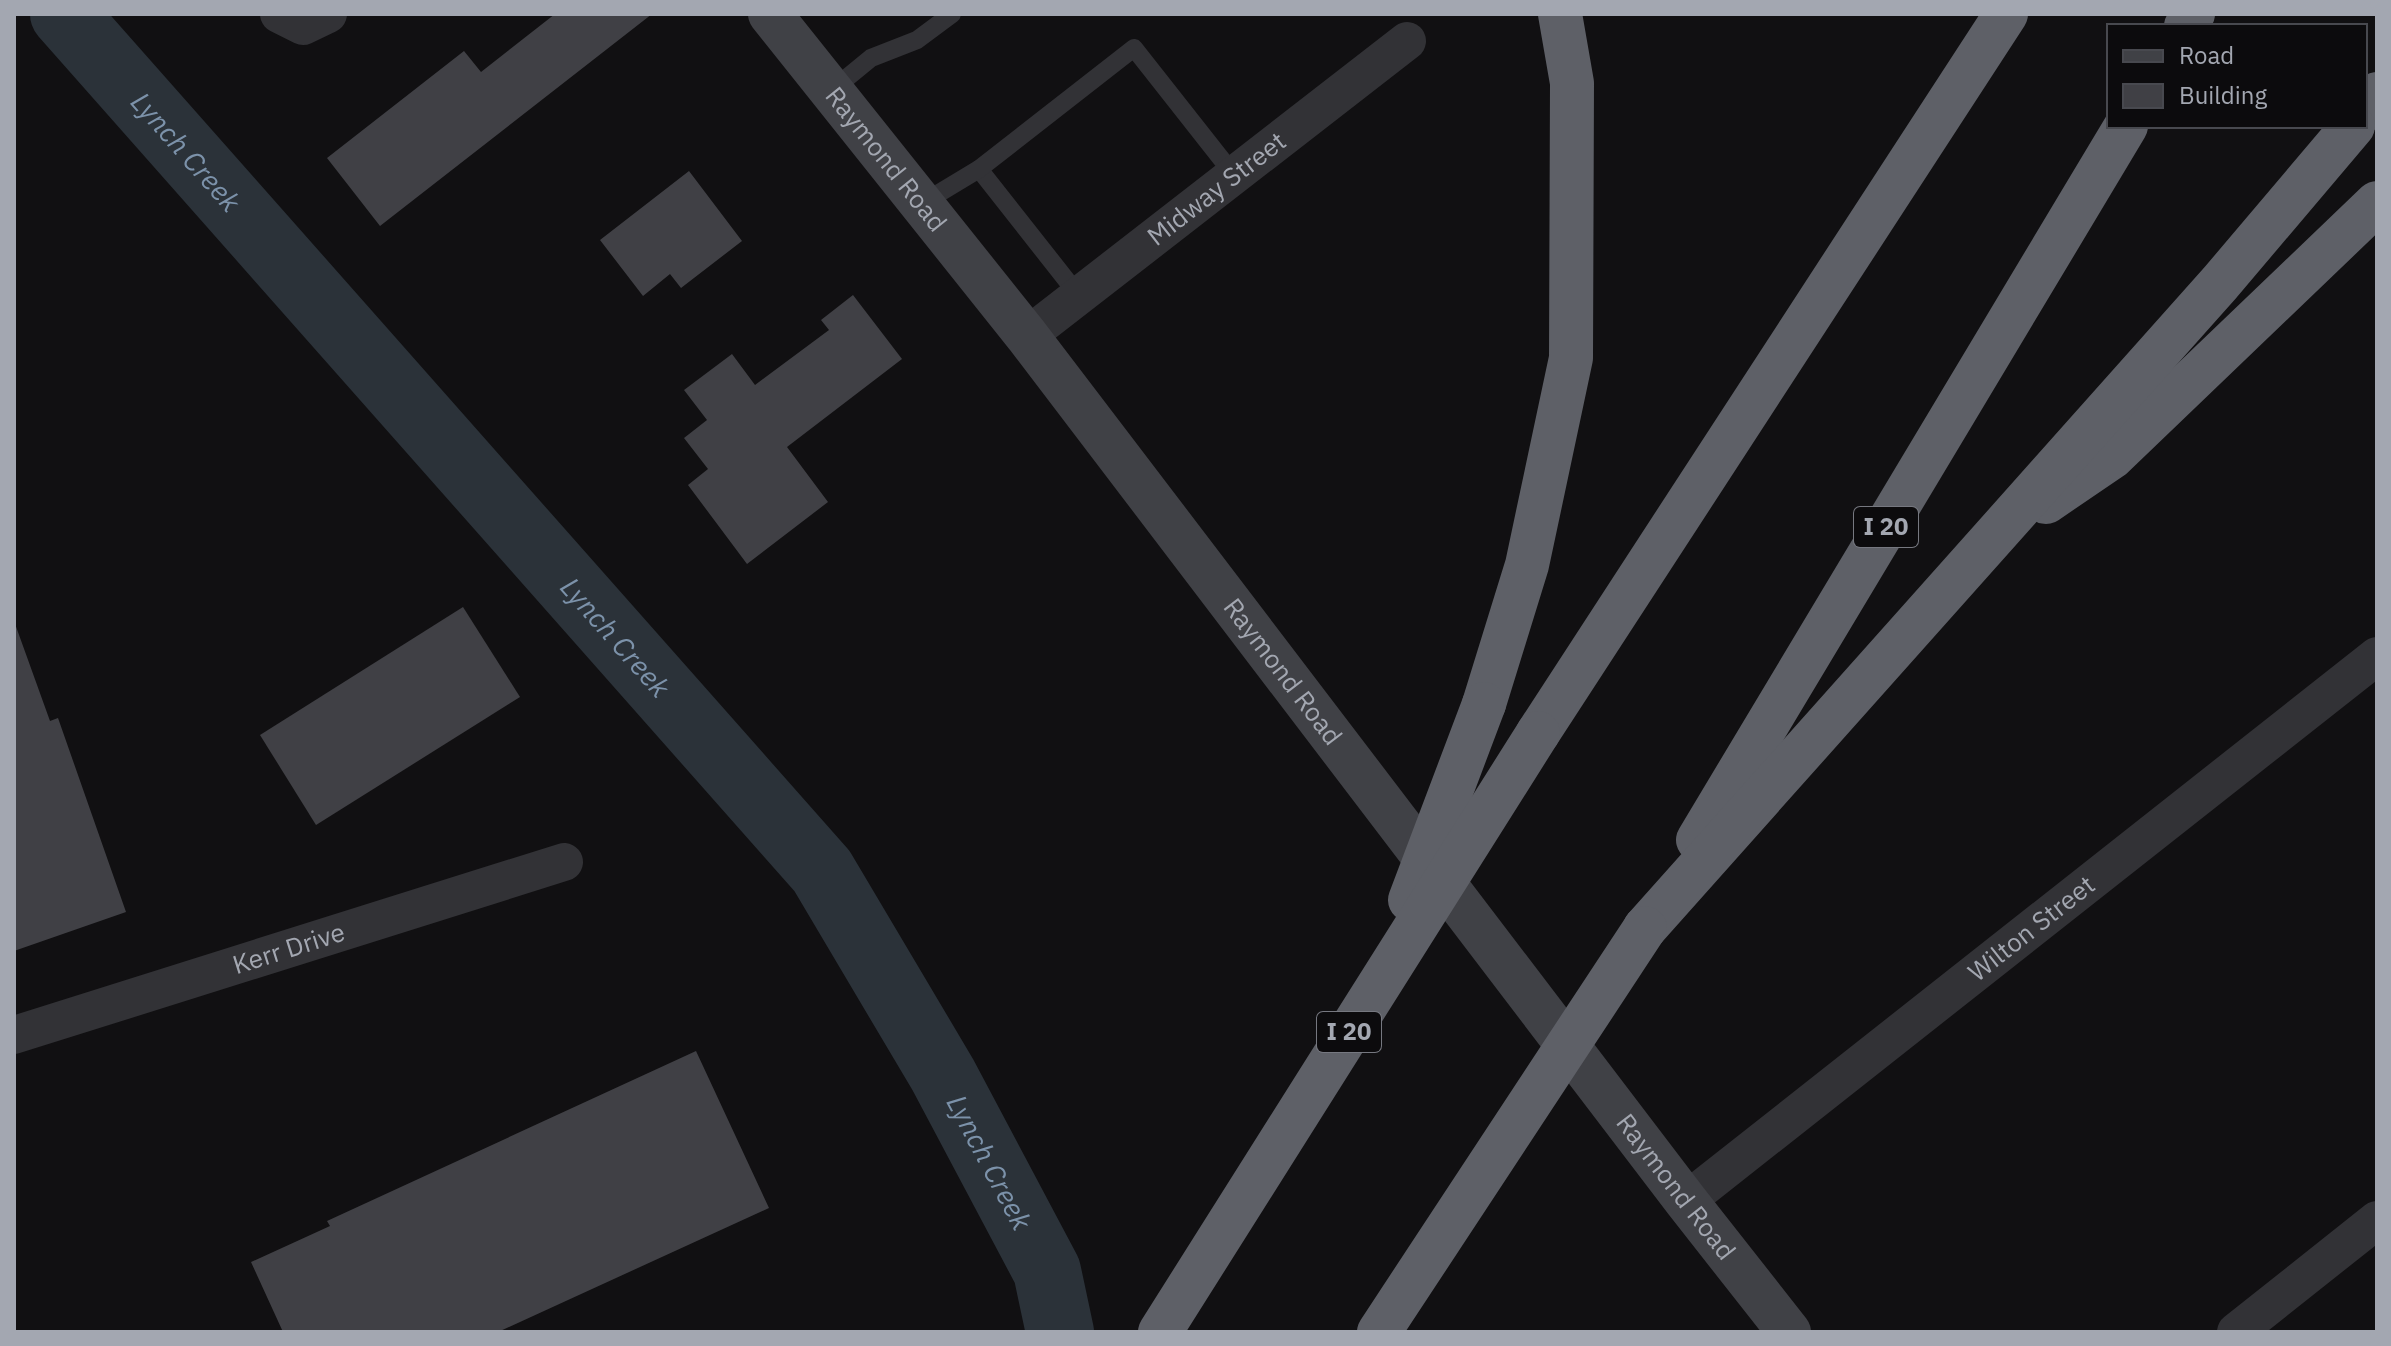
<svg xmlns="http://www.w3.org/2000/svg" width="2391" height="1346" viewBox="0 0 2391 1346" font-family="'IBM Plex Sans',sans-serif">
  <rect width="100%" height="100%" fill="#111012"/>
  <g fill="none" stroke-linecap="round" stroke-linejoin="round">
    <path stroke="#2b3239" stroke-width="68" id="s1" d="M 64,14 L 822,871 L 943,1075 L 1047,1271 L 1060,1332"/>
  </g>
  <g fill="#404045">
    <path d="M 555,14 L 652,14 L 380,226 L 327,158 L 464,51 L 481,72 Z"/>
    <path d="M 689,171 L 742,241 L 681,288 L 670,274 L 643,296 L 600,240 Z"/>
    <path d="M 853,295 L 902,359 L 787,447 L 828,502 L 747,564 L 688,485 L 708,469 L 684,438 L 707,420 L 684,390 L 732,354 L 755,385 L 829,330 L 821,320 Z"/>
    <path d="M 463,607 L 520,697 L 316,825 L 260,735 Z"/>
    <path d="M 14,621 L 50,721 L 58,718 L 126,912 L 14,951 Z"/>
    <path d="M 696,1051 L 769,1208 L 498,1332 L 283,1332 L 251,1262 L 330,1226 L 327,1221 Z"/>
  </g>
  <g fill="none" stroke-linecap="round" stroke-linejoin="round">
    <g stroke="#323236" stroke-width="18">
      <path d="M 832,90 L 871,58 L 917,40 L 952,14"/>
      <path d="M 979,169 L 1079,296"/>
      <path d="M 921,204 L 979,169 L 1134,48 L 1234,175"/>
    </g>
    <g stroke="#323236" stroke-width="38">
      <path d="M 279,14 L 303,26 L 328,14"/>
      <path id="s2" d="M 1027,336 L 1407,41"/>
      <path id="s3" d="M 14,1035 L 564,862"/>
      <path id="s4" d="M 1686,1201 L 2377,656"/>
      <path d="M 2236,1332 L 2377,1220"/>
    </g>
    <path stroke="#404146" stroke-width="44" id="s5" d="M 770,14 L 1027,336 L 1686,1201 L 1789,1332"/>
    <g stroke="#5e6067" stroke-width="44">
      <path d="M 2186,26 L 2193,14"/>
      <path d="M 2365,110 L 2377,94"/>
      <path d="M 2046,502 L 2112,457 L 2377,203"/>
      <path d="M 1484,704 L 1527,565 L 1571,358 L 1572,83 L 1560,14"/>
      <path d="M 1538,733 L 2006,14"/>
      <path d="M 1698,840 L 2126,126"/>
      <path d="M 1645,928 L 2220,283 L 2353,126"/>
    </g>
    <g stroke="#5e6067" stroke-width="44">
      <path d="M 1410,900 L 1484,704"/>
      <path d="M 1160,1332 L 1538,733"/>
      <path d="M 1379,1332 L 1645,928"/>
    </g>
  </g>
  <g text-anchor="middle" stroke-width="7" stroke-linejoin="round" paint-order="stroke">
    <g fill="#0c0b0d" stroke="#767880" stroke-width="2">
      <rect x="1854" y="507" width="64" height="40" rx="6"/>
      <rect x="1317" y="1012" width="64" height="40" rx="6"/>
    </g>
    <g font-size="24" font-weight="bold" fill="#a3a7b1">
      <text x="1886" y="535">I 20</text>
      <text x="1349" y="1040">I 20</text>
    </g>
    <g font-size="26" fill="#a3a7b1" stroke="#0c0b0d">
      <text dy="9" stroke="none"><textPath href="#s5" startOffset="186">Raymond Road</textPath></text>
      <text dy="9" stroke="none"><textPath href="#s2" startOffset="240">Midway Street</textPath></text>
      <text dy="9" stroke="none"><textPath href="#s5" startOffset="834">Raymond Road</textPath></text>
      <text dy="9" stroke="none"><textPath href="#s4" startOffset="440">Wilton Street</textPath></text>
      <text dy="9" stroke="none"><textPath href="#s3" startOffset="288">Kerr Drive</textPath></text>
      <text dy="9" stroke="none"><textPath href="#s5" startOffset="1482">Raymond Road</textPath></text>
    </g>
    <g font-size="28" font-style="italic" fill="#7c92aa" stroke="#0c0b0d">
      <text dy="10" stroke="none"><textPath href="#s1" startOffset="184">Lynch Creek</textPath></text>
      <text dy="10" stroke="none"><textPath href="#s1" startOffset="832">Lynch Creek</textPath></text>
      <text dy="10" stroke="none"><textPath href="#s1" startOffset="1480">Lynch Creek</textPath></text>
    </g>
  </g>
  <rect width="2391" height="1346" fill="none" stroke="#a3a7b1" stroke-width="32"/>
  <rect x="2107" y="24" width="260" height="104" fill="#0c0b0d" stroke="#48494f" stroke-width="2"/>
  <rect x="2123" y="50" width="40" height="12" fill="#404146" stroke="#48494f" stroke-width="2"/>
  <text x="2179" y="64" font-size="24" fill="#a3a7b1">Road</text>
  <rect x="2123" y="84" width="40" height="24" fill="#404045" stroke="#48494f" stroke-width="2"/>
  <text x="2179" y="104" font-size="24" fill="#a3a7b1">Building</text>
</svg>
